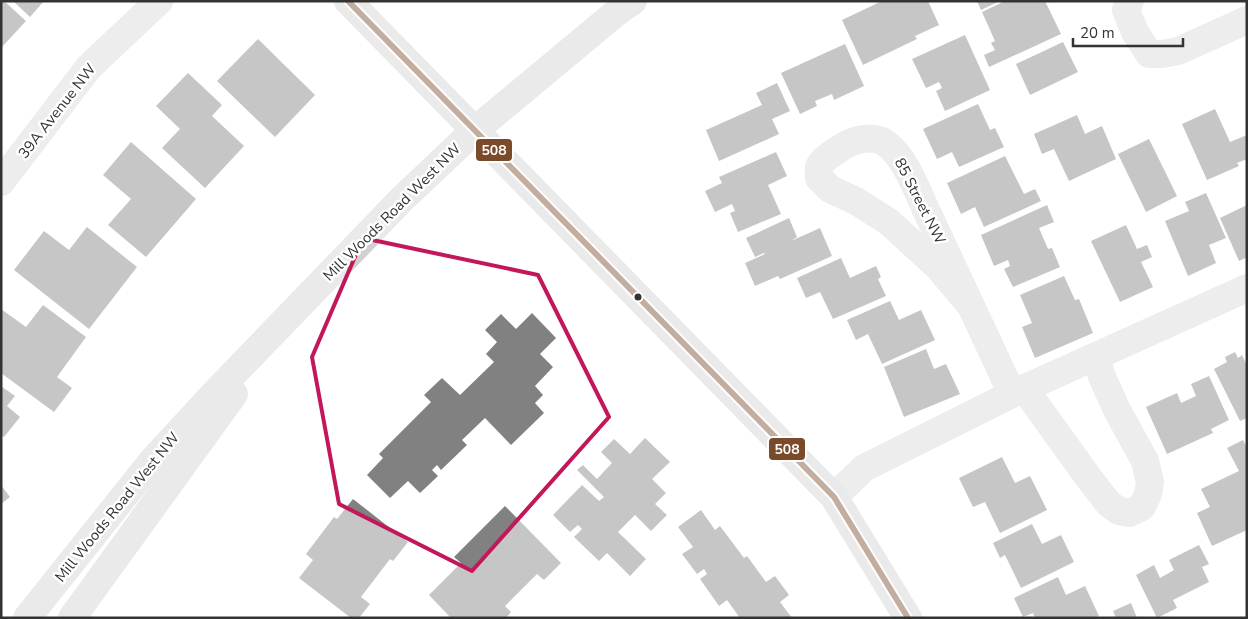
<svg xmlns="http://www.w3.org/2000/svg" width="1248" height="619" viewBox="0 0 1248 619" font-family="'Nunito Sans',sans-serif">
  <rect width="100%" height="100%" fill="#fff"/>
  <g fill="#818181">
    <path d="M 1,1 L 4,1 L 26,21 L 1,48 Z"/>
    <path d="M 13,1 L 44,1 L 30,17 Z"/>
    <path d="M 882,1 L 928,1 L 939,25 L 915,36 L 917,39 L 863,65 L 842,20 Z"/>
    <path d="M 977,1 L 1000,1 L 981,10 Z"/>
    <path d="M 1005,1 L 1045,1 L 1061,34 L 989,67 L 984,55 L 995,50 L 991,43 L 995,41 L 982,12 Z"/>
    <path d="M 965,35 L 990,90 L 945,111 L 936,91 L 942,88 L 939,82 L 926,88 L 912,59 Z"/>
    <path d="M 258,39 L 315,95 L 275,137 L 217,81 Z"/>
    <path d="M 1063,42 L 1078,72 L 1030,95 L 1016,64 Z"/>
    <path d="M 845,44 L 864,86 L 834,100 L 832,94 L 815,101 L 817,106 L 800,114 L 781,73 Z"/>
    <path d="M 188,73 L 222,105 L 212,116 L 244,146 L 205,188 L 162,148 L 180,129 L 156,106 Z"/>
    <path d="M 777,83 L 790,111 L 772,119 L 779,134 L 719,161 L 706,130 L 762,105 L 756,93 Z"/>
    <path d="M 978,104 L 990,130 L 995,128 L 1004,147 L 959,167 L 952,152 L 937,159 L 923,129 Z"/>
    <path d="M 1215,109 L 1230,142 L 1247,135 L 1247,159 L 1237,163 L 1239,166 L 1207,180 L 1182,124 Z"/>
    <path d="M 1077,115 L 1085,134 L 1102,126 L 1116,159 L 1069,181 L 1054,149 L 1042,154 L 1034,134 Z"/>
    <path d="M 1149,139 L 1177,196 L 1146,212 L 1118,154 Z"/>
    <path d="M 131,142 L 196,199 L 146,257 L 108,225 L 131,199 L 103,175 Z"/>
    <path d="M 776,152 L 787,176 L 768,185 L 781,214 L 738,232 L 730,213 L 735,211 L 732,204 L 715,212 L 705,191 L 722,183 L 719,177 Z"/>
    <path d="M 1005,156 L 1024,194 L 1035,189 L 1041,201 L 984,227 L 975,207 L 961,214 L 947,183 Z"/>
    <path d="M 1206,193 L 1226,238 L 1209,245 L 1216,263 L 1188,276 L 1165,221 L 1189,211 L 1185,202 Z"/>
    <path d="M 1047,205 L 1054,222 L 1039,228 L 1048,249 L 1052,248 L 1060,267 L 1013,287 L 1004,269 L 1010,266 L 1008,260 L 994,266 L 981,235 Z"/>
    <path d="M 1247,205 L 1247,257 L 1239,261 L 1220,218 Z"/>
    <path d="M 789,218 L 797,237 L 791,241 L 820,228 L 832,256 L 780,279 L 778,276 L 755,286 L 745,263 L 765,254 L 764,253 L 755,257 L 746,238 Z"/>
    <path d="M 1126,225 L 1137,249 L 1147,245 L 1152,257 L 1141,262 L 1153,287 L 1120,302 L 1091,241 Z"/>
    <path d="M 87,227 L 137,267 L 89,329 L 14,270 L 44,231 L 69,250 Z"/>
    <path d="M 841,258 L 850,278 L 876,266 L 881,277 L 878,279 L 886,296 L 833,319 L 820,292 L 806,298 L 797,278 Z"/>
    <path d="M 1064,276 L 1075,300 L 1079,299 L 1093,333 L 1035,358 L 1022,327 L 1032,323 L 1020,295 Z"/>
    <path d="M 890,301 L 899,320 L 921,310 L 935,340 L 882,364 L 868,334 L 856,340 L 847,320 Z"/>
    <path d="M 43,305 L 86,337 L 57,377 L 72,388 L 54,412 L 1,373 L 1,309 L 26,327 Z"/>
    <path d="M 532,313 L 556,338 L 540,354 L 553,367 L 535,386 L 543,395 L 535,403 L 544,413 L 511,445 L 485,418 L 462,440 L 467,445 L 441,470 L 437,465 L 432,470 L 438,476 L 420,493 L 408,481 L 390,498 L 367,475 L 383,458 L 379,454 L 431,402 L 424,395 L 442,378 L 460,395 L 494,362 L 486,354 L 497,342 L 485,330 L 501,314 L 516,329 Z"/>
    <path d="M 926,349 L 934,369 L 946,364 L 960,394 L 904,417 L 884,367 Z"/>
    <path d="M 1235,352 L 1238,358 L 1242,355 L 1247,366 L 1247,418 L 1240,421 L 1214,369 L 1227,362 L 1225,357 Z"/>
    <path d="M 1209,376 L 1229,420 L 1211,429 L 1213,433 L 1167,454 L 1146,407 L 1177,393 L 1181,403 L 1196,396 L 1191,384 Z"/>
    <path d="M 1,386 L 15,396 L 7,406 L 20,417 L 4,437 L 1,435 Z"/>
    <path d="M 645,438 L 670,462 L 652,479 L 666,493 L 655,504 L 667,515 L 651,531 L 635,515 L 618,532 L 646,559 L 630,576 L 607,553 L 599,561 L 574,537 L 582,529 L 578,525 L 570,532 L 553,515 L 582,485 L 599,501 L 604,497 L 577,470 L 583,465 L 597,479 L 612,463 L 601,452 L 614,439 L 630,454 Z"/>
    <path d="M 1243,440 L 1247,448 L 1247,530 L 1212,546 L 1197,513 L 1210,507 L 1201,489 L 1239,471 L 1227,448 Z"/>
    <path d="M 1002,457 L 1015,483 L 1030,476 L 1047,510 L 1000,533 L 985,502 L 973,507 L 959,478 Z"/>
    <path d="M 1,485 L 10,497 L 1,504 Z"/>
    <path d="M 353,499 L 408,542 L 393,561 L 390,559 L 361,597 L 370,604 L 359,618 L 351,618 L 299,578 L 313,560 L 306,554 L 334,517 L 337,519 Z"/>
    <path d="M 505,506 L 561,563 L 544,580 L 537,574 L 505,606 L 511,612 L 506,618 L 451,618 L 429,595 L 461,563 L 454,557 Z"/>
    <path d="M 701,510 L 715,530 L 720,526 L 744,558 L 747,556 L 766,582 L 775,576 L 789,595 L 780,602 L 792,618 L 740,618 L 727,600 L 719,606 L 700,579 L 707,574 L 704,569 L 697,574 L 682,554 L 693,547 L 678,527 Z"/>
    <path d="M 1032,524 L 1042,544 L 1061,535 L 1074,562 L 1021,588 L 1005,555 L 1000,558 L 993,543 Z"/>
    <path d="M 1199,545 L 1209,564 L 1202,567 L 1209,582 L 1173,600 L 1177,608 L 1157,618 L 1136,575 L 1154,565 L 1160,578 L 1174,570 L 1169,560 Z"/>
    <path d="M 1058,577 L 1066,595 L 1085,586 L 1099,616 L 1094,618 L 1035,618 L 1033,613 L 1023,617 L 1014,598 Z"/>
    <path d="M 1131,603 L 1137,618 L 1116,618 L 1113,611 Z"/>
  </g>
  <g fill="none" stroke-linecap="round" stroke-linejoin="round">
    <g stroke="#d7d7d7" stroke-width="28">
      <path d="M 1130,1 L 1126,10 L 1135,32 L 1149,54 L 1162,54 L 1178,51 L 1247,20"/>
      <path d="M 1,182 L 89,67 L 159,1"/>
      <path d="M 971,306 L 938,267 L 889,222 L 856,201 L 830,189 L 819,178 C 819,175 818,170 819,167 C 822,159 835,152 842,147 C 854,139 876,134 888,145 C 906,159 918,193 928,214 C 956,273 984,334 1012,394"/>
      <path d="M 1024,388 L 1088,477 L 1109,504 L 1119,511 L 1129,513 L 1142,507 L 1148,494 L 1150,482 L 1145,461 L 1117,410 L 1102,377 L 1096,356"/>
      <path d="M 834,497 L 864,468 L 1012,394 L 1247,288"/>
    </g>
    <g stroke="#d0d0d0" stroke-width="28">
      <path d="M 348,1 L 834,497 L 908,618"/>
      <path d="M 27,618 L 153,460 L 214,394 L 402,199 L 474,131 L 617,12 L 633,1"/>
      <path d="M 72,618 L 234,394"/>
    </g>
    <g stroke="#fff" stroke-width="10">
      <path id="bus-1" d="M 348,1 L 834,497 L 908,618"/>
    </g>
    <use href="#bus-1" stroke="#7a4b2a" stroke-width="6"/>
  </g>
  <path d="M0 0H1248V619H0ZM 363,238 L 538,275 L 609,417 L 472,571 L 339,504 L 312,357 Z" fill="#fff" fill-opacity=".55" fill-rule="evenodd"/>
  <path fill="none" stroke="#c2185b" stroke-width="4" stroke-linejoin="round" d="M 363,238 L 538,275 L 609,417 L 472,571 L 339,504 L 312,357 Z"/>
  <circle fill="#333" stroke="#fff" stroke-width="2" cx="638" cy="297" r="4.5"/>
  <g text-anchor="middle" stroke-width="5" stroke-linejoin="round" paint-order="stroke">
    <g font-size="15" fill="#333" stroke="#fff">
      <text transform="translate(57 111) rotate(-52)" y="5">39A Avenue NW</text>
      <text transform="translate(920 201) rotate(63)" y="5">85 Street NW</text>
      <text transform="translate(392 212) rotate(-45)" y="5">Mill Woods Road West NW</text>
      <text transform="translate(117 507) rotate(-51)" y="5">Mill Woods Road West NW</text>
    </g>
  </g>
  <g stroke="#fff" stroke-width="2">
    <rect x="475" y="138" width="38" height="24" rx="5" fill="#7a4b2a"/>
    <rect x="768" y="437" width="38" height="24" rx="5" fill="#7a4b2a"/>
  </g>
  <g font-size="14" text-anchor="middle" font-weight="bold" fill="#fff">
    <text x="494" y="155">508</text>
    <text x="787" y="454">508</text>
  </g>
  <rect width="1248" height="619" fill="none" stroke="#333333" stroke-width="5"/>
  <path d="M1073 38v8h110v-8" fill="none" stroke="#333333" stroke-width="2.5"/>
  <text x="1080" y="38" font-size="15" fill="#333333" stroke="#ffffff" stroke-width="4" paint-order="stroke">20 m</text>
</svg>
